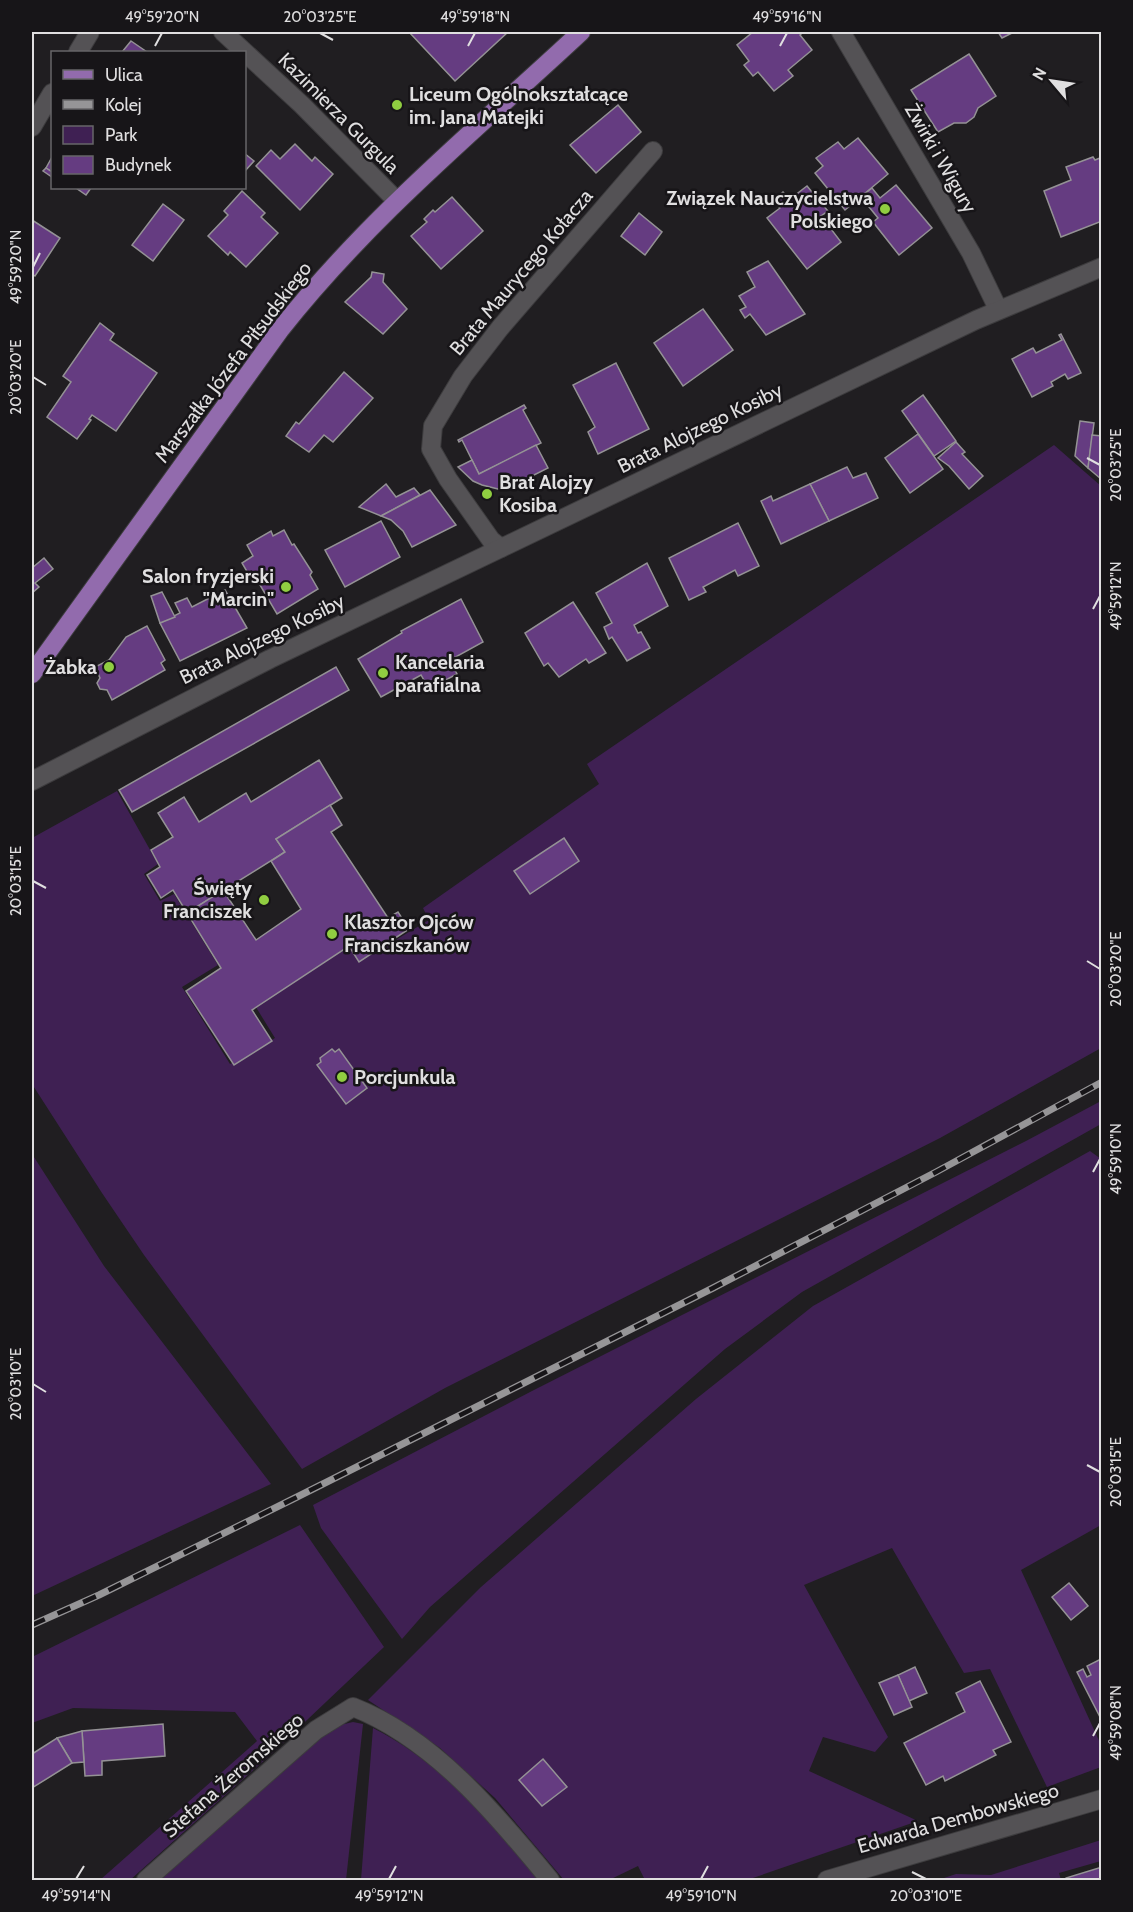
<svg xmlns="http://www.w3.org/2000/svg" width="1133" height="1912" viewBox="0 0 1133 1912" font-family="Cabin,sans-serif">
  <rect width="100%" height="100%" fill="#201e21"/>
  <g fill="#3f2053" fill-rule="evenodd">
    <path d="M 1054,445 L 1101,486 L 1101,1048 L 940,1138 L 445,1388 L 302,1469 L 144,1255 L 102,1193 L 32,1084 L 32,838 L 117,791 L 158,864 L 144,874 L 160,901 L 174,894 L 218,965 L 182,987 L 230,1064 L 275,1038 L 254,1004 L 346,944 L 360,961 L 389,934 L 394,941 L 429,920 L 423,908 L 599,784 L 587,764 ZM 339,1049 L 367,1089 L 346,1104 L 317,1065 L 321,1062 L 320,1058 L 331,1050 L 335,1052 Z"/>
    <path d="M 1101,1101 L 1101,1124 L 802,1292 L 725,1349 L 430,1607 L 402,1639 L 321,1528 L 313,1505 L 532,1391 L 1026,1141 Z"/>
    <path d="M 1090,1151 L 1101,1159 L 1101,1525 L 1021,1570 L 1101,1745 L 1101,1767 L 1047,1787 L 990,1669 L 964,1673 L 892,1548 L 804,1585 L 888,1737 L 875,1752 L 823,1737 L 809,1771 L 918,1821 L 747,1880 L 645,1880 L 638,1866 L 609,1880 L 564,1880 L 495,1798 L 440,1748 L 368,1700 L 481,1587 L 696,1399 L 813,1306 Z"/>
    <path d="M 32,1154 L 104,1266 L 271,1484 L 32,1596 Z"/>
    <path d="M 300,1525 L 384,1647 L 269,1756 L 130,1880 L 100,1880 L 257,1741 L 235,1712 L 73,1708 L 32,1723 L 32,1657 Z"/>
    <path d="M 353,1722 L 363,1724 L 346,1880 L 160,1880 L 329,1730 L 340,1725 Z"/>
    <path d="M 373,1728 C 440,1762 493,1822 538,1880 L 361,1880 Z"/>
    <path d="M 1101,1840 L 1101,1861 L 1059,1873 L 1061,1880 L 938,1880 L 956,1874 L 991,1875 Z"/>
  </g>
  <g fill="#653c81" stroke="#949295" stroke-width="1.5">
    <path d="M 409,32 L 508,32 L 455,81 Z"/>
    <path d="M 753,32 L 803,32 L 800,35 L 812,50 L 788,70 L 793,76 L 774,91 L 758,72 L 753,76 L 744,65 L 749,61 L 737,45 Z"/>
    <path d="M 998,32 L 1014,32 L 1002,38 Z"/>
    <path d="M 131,41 L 147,52 L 122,52 Z"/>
    <path d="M 969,54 L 996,96 L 978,108 L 974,117 L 966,123 L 954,123 L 938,132 L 911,90 Z"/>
    <path d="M 618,105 L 641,132 L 596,173 L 570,145 Z"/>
    <path d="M 858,138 L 888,174 L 845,210 L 815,173 L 823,166 L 816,158 L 838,142 L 844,149 Z"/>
    <path d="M 295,144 L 312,161 L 315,157 L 333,174 L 300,210 L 256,166 L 271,150 L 280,159 Z"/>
    <path d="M 244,153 L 254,161 L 244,172 Z"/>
    <path d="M 52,157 L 52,172 L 46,168 Z"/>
    <path d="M 1093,157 L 1095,160 L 1100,158 L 1102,162 L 1102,221 L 1061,237 L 1044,191 L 1071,180 L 1066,167 Z"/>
    <path d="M 46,168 L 52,172 L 52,177 L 43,171 Z"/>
    <path d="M 896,185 L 932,228 L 899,255 L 873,222 L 878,218 L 861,197 L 872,188 L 880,198 Z"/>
    <path d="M 807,186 L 828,211 L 821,216 L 841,242 L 807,269 L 767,218 L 780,208 L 773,200 L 783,192 L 790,199 Z"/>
    <path d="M 76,188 L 91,188 L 86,195 Z"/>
    <path d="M 242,191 L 265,213 L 261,217 L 278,233 L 246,267 L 230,252 L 228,255 L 208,236 L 228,215 L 224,211 Z"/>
    <path d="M 452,197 L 483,231 L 441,269 L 411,236 L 427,222 L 424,219 L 433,210 L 435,212 Z"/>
    <path d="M 163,204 L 184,220 L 153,261 L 132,245 Z"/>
    <path d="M 639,213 L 662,232 L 645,255 L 621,236 Z"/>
    <path d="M 32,220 L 60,238 L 35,276 L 32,274 Z"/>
    <path d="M 768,261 L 805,314 L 766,335 L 750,314 L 745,318 L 740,310 L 746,307 L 739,296 L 755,287 L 747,272 Z"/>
    <path d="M 372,272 L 384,274 L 383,282 L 407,309 L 383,334 L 345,302 L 371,277 Z"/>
    <path d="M 703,309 L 733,350 L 683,386 L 654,343 Z"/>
    <path d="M 100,323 L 114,334 L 110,340 L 157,373 L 116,431 L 92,415 L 89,419 L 91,420 L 77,439 L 47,417 L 71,382 L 63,376 Z"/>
    <path d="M 1061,334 L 1081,373 L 1068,379 L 1065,374 L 1051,382 L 1053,386 L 1032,397 L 1012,359 L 1033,348 L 1036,353 L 1062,340 L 1059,335 Z"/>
    <path d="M 616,363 L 649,429 L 598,454 L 588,432 L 595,427 L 573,385 Z"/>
    <path d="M 344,372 L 373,398 L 333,442 L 324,435 L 309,452 L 286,436 L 296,422 L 299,424 Z"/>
    <path d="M 923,395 L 956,441 L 934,456 L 902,411 Z"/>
    <path d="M 524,405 L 526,408 L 523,410 L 541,443 L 479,474 L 462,440 L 459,442 L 458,440 Z"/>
    <path d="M 1080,421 L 1094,423 L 1088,468 L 1075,456 Z"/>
    <path d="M 918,434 L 943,469 L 910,493 L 885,458 Z"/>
    <path d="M 1092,435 L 1102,436 L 1101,479 L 1088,468 Z"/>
    <path d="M 956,442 L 965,452 L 962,454 L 983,476 L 969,489 L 949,466 L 938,458 Z"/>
    <path d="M 536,445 L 548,468 L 526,479 L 527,483 L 515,487 L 498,489 L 482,485 L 473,481 L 458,467 L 472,460 L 479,474 Z"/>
    <path d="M 847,467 L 853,478 L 866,473 L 878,498 L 829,521 L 810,484 Z"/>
    <path d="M 386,484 L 396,497 L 414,488 L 420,495 L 381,516 L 359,507 Z"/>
    <path d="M 810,484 L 829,521 L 781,544 L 761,501 L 771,496 L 773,501 Z"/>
    <path d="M 430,490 L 456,525 L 412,547 L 403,531 L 391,520 L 381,516 Z"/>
    <path d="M 381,521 L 400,557 L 345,587 L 325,550 Z"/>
    <path d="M 738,523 L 759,566 L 738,576 L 735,570 L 703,587 L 706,592 L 689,600 L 669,558 Z"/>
    <path d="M 284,530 L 292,545 L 294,544 L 312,572 L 310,575 L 318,589 L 277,614 L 253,573 L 249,575 L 242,563 L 253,556 L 247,545 L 271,531 L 273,536 Z"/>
    <path d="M 44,558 L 53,569 L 35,583 L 39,587 L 32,593 L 32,568 Z"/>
    <path d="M 647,563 L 668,606 L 634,625 L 638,633 L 641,632 L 650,648 L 627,661 L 612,637 L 609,639 L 604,627 L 612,623 L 596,593 Z"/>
    <path d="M 225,590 L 247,628 L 180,661 L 160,623 L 180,613 L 175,603 L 187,598 L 192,607 Z"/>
    <path d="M 162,592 L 175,617 L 160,623 L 151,596 Z"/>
    <path d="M 461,599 L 483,642 L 450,660 L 457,674 L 429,689 L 421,675 L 381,697 L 358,659 L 402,633 L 401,631 Z"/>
    <path d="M 573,602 L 606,653 L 589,663 L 586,659 L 559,677 L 548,663 L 544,666 L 525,633 Z"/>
    <path d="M 147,626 L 165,660 L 161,663 L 165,670 L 112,700 L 107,690 L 100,689 L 97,683 L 100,678 L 95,667 L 109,660 L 126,637 Z"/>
    <path d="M 336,667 L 349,690 L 132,812 L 119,790 Z"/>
    <path d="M 319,760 L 342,798 L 276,839 L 285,852 L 187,913 L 173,890 L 161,898 L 147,875 L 160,867 L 151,850 L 173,837 L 158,813 L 184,797 L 199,822 L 246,793 L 251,802 Z"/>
    <path d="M 330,805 L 342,825 L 331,832 L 388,918 L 398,912 L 409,929 L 359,962 L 349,946 L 252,1010 L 272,1041 L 234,1065 L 186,991 L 221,968 L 187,913 L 223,890 L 256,940 L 301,909 L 271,861 L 285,852 L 276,839 Z"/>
    <path d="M 564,838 L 579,861 L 530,894 L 514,871 Z"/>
    <path d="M 332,1049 L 335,1052 L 339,1049 L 367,1088 L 346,1104 L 317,1065 L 321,1062 L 320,1058 Z"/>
    <path d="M 1069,1583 L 1088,1606 L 1071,1620 L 1052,1597 Z"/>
    <path d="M 1101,1659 L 1102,1716 L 1100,1717 L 1077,1672 L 1083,1669 L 1087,1677 L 1091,1675 L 1087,1666 Z"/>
    <path d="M 915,1667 L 927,1693 L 909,1701 L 898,1675 Z"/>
    <path d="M 898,1675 L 912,1707 L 894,1715 L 879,1683 Z"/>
    <path d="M 980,1681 L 1011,1742 L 993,1750 L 996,1755 L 945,1781 L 943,1776 L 926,1785 L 904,1743 L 965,1712 L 956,1693 Z"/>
    <path d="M 163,1724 L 165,1756 L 102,1761 L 102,1775 L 85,1776 L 82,1731 Z"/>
    <path d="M 82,1731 L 84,1762 L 72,1763 L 57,1738 Z"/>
    <path d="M 57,1738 L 72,1763 L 32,1788 L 32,1754 Z"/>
    <path d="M 543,1759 L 567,1787 L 542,1806 L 519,1780 Z"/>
    <path d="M 1102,1867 L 1102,1880 L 1066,1880 L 1066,1878 Z"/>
  </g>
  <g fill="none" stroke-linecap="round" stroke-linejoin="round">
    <g stroke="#3d3c3e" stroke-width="20">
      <g id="minor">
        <path d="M 223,32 L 302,105 L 397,201"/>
        <path d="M 841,32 L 971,253 L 998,309"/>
        <path d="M 78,52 L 90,32"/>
        <path d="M 32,127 L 52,93"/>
        <path d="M 501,548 L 491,540 L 448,479 L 431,449 L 433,426 L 463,376 L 500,328 L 653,151"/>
        <path d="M 32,781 L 270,659 L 976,320 L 1102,267"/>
        <path d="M 146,1880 L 316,1730 L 353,1707 C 433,1738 497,1815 550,1880"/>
        <path d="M 827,1880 L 1102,1799"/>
      </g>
    </g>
    <g stroke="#3d3c3e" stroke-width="20">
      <path id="major" d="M 32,674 L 280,330 C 368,218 478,128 581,32"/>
    </g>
    <use href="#minor" stroke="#545255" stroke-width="18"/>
    <use href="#major" stroke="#926bad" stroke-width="18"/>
    <g stroke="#969597" stroke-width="7">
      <path id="rail" d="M 32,1625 L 99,1595 L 293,1499 L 713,1288 L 936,1172 L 1102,1082"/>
    </g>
    <use href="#rail" stroke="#171518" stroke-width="4.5" stroke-dasharray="14" stroke-linecap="butt"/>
  </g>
  <path fill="none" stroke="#e0dfe0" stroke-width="2" d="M 320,33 L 333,40M 155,46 L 162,33M 468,46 L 475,33M 780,46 L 787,33M 33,267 L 40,253M 33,377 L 46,385M 1087,458 L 1100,465M 1093,609 L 1100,596M 33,881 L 46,888M 1087,961 L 1100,969M 1093,1172 L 1100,1159M 33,1384 L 46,1392M 1087,1465 L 1100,1472M 1093,1736 L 1100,1723M 912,1872 L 926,1879M 76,1879 L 84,1866M 389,1879 L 396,1866M 701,1879 L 708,1866"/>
  <g fill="#90cd41" stroke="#171518" stroke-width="2">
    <circle cx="397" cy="105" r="6"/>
    <circle cx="885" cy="209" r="6"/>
    <circle cx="487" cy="494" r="6"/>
    <circle cx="286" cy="587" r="6"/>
    <circle cx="109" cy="667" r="6"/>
    <circle cx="383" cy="673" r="6"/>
    <circle cx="264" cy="900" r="6"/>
    <circle cx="332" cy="934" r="6"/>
    <circle cx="342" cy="1077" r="6"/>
  </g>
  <g text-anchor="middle" stroke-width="5" stroke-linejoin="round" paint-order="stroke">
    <g font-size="20" font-weight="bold" fill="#e0dfe0" stroke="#171518" text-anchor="start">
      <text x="409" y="101">Liceum Ogólnokształcące<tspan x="409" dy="23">im. Jana Matejki</tspan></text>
      <text x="873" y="205" text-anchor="end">Związek Nauczycielstwa<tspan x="873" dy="23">Polskiego</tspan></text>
      <text x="499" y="489">Brat Alojzy<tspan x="499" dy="23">Kosiba</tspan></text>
      <text x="274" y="583" text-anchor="end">Salon fryzjerski<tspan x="274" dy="23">"Marcin"</tspan></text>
      <text x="395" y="669">Kancelaria<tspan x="395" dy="23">parafialna</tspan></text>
      <text x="97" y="674" text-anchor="end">Żabka</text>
      <text x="252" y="895" text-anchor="end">Święty<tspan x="252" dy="23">Franciszek</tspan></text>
      <text x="344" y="929">Klasztor Ojców<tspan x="344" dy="23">Franciszkanów</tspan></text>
      <text x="354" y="1084">Porcjunkula</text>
    </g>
    <g font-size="20" fill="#e0dfe0" stroke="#171518">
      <text transform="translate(339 113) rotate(45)" y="7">Kazimierza Gurgula</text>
      <text transform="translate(941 158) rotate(60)" y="7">Żwirki i Wigury</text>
      <text transform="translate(521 272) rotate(-50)" y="7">Brata Maurycego Kołacza</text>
      <text transform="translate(233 362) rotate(-53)" y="7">Marszałka Józefa Piłsudskiego</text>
      <text transform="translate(700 428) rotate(-26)" y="7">Brata Alojzego Kosiby</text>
      <text transform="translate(262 639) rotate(-26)" y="7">Brata Alojzego Kosiby</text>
      <text transform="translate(233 1775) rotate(-41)" y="7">Stefana Żeromskiego</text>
      <text transform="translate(958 1818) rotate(-16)" y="7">Edwarda Dembowskiego</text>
    </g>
  </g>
  <rect width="1133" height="1912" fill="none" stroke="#171518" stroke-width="66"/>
  <rect x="51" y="51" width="195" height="138" fill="#171518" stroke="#676668" stroke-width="1.5"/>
  <rect x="63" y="70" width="30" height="9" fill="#926bad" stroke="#676668" stroke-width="1.5"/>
  <text x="105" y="81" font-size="18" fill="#e0dfe0">Ulica</text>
  <rect x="63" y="100" width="30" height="9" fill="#969597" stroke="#676668" stroke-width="1.5"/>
  <text x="105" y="111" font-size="18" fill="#e0dfe0">Kolej</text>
  <rect x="63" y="126" width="30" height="18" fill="#3f2053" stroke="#676668" stroke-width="1.5"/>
  <text x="105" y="141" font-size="18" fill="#e0dfe0">Park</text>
  <rect x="63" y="156" width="30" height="18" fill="#653c81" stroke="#676668" stroke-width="1.5"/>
  <text x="105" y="171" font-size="18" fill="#e0dfe0">Budynek</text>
  <g transform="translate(1052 81) rotate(299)" stroke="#171518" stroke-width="4.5" paint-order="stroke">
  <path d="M0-4.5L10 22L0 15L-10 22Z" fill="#e0dfe0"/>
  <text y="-9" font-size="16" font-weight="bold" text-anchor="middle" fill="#e0dfe0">N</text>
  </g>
  <rect x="33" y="33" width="1067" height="1846" fill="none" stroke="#e0dfe0" stroke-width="2"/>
  <g font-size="15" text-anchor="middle" fill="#e0dfe0">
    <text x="162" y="22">49°59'20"N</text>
    <text x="320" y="22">20°03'25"E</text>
    <text x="475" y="22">49°59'18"N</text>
    <text x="787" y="22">49°59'16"N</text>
    <text transform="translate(16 267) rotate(-90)" y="5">49°59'20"N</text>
    <text transform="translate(16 377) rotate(-90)" y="5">20°03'20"E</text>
    <text transform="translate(1116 465) rotate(-90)" y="5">20°03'25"E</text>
    <text transform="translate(1116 596) rotate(-90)" y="5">49°59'12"N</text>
    <text transform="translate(16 881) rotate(-90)" y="5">20°03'15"E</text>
    <text transform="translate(1116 969) rotate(-90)" y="5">20°03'20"E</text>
    <text transform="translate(1116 1159) rotate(-90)" y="5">49°59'10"N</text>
    <text transform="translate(16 1384) rotate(-90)" y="5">20°03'10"E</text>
    <text transform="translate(1116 1472) rotate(-90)" y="5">20°03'15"E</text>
    <text transform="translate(1116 1723) rotate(-90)" y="5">49°59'08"N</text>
    <text x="76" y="1901">49°59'14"N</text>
    <text x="389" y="1901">49°59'12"N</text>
    <text x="701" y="1901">49°59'10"N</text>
    <text x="926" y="1901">20°03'10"E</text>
  </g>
</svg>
